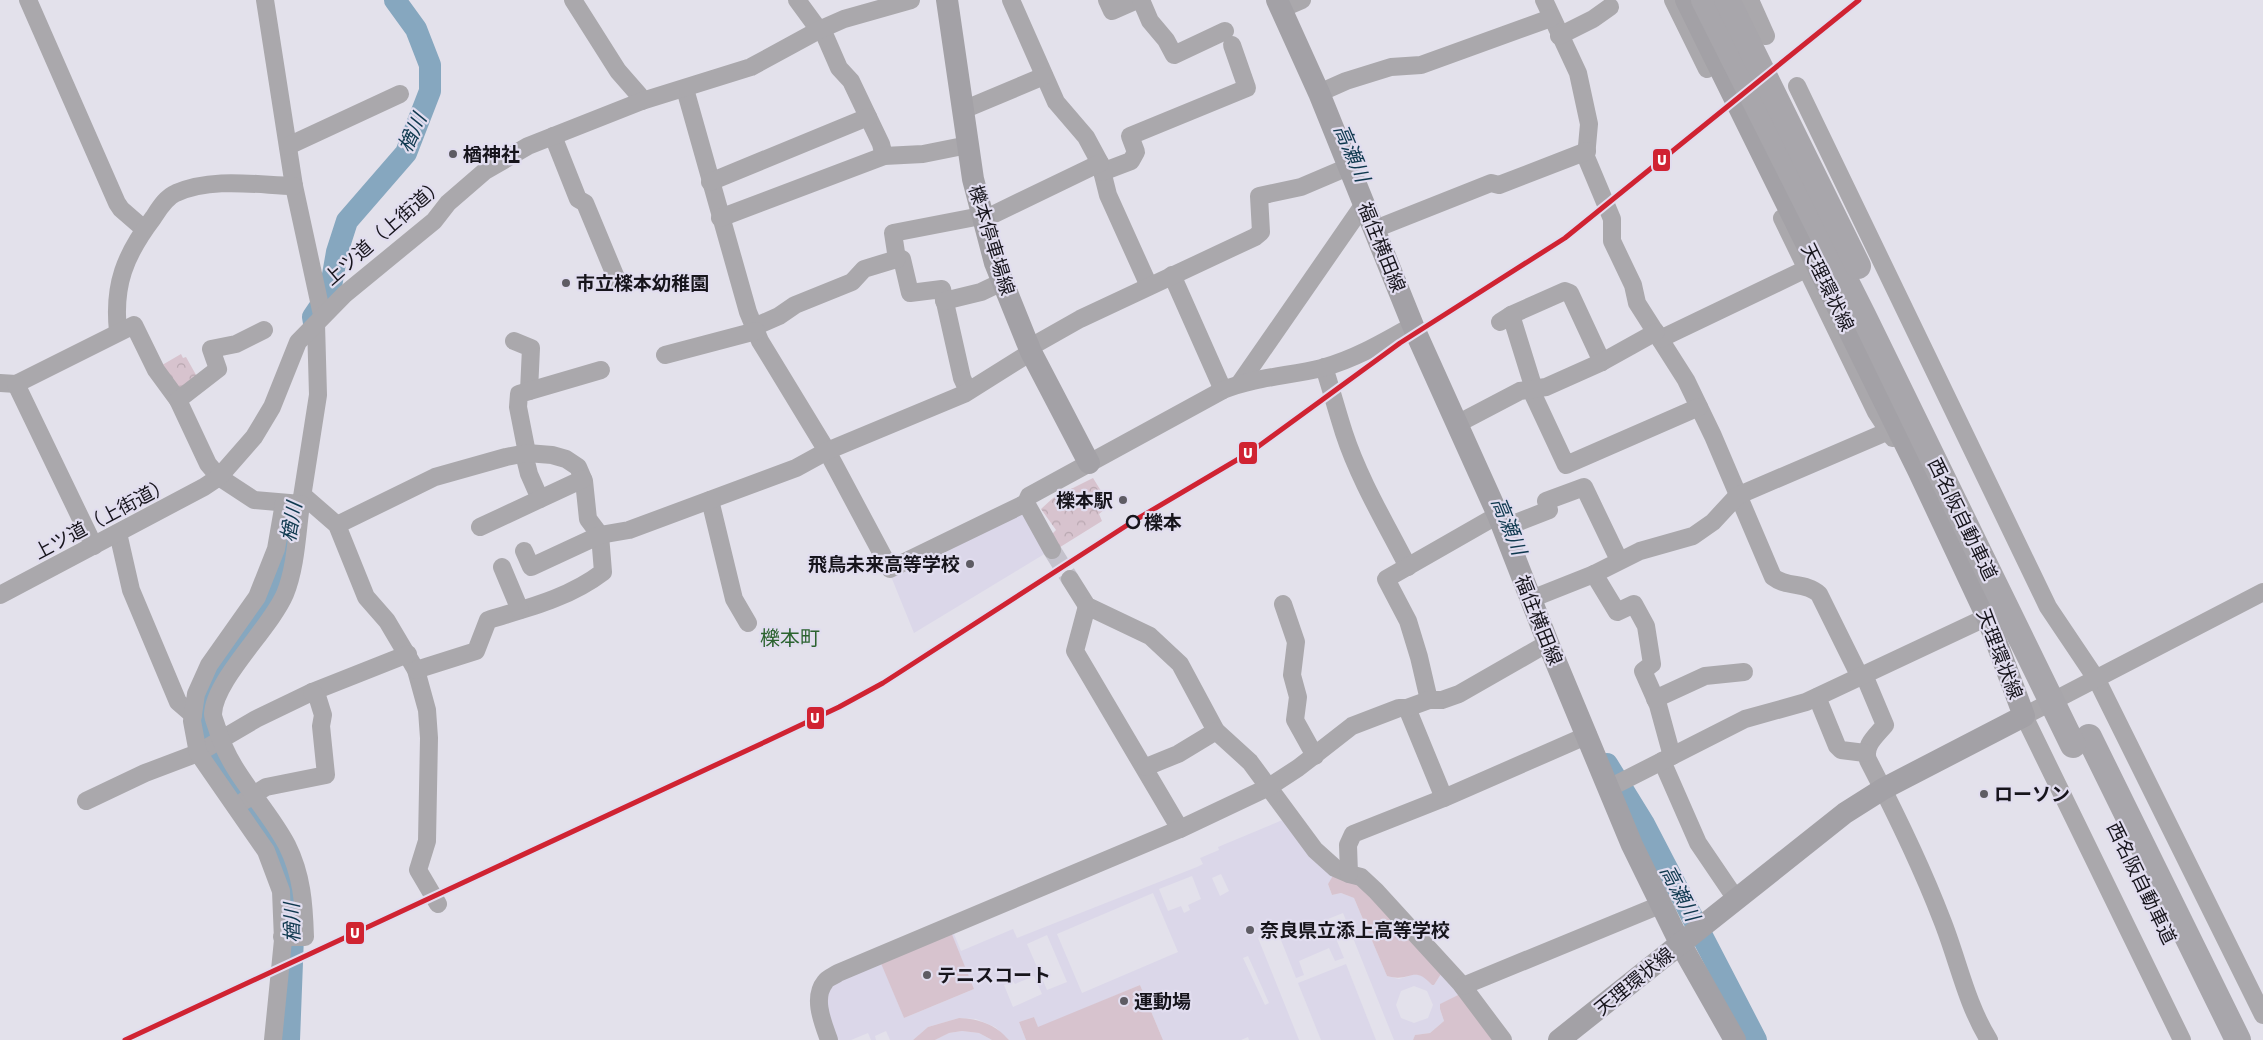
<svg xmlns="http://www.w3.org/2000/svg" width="2263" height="1040" viewBox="0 0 2263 1040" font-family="Jost,'Noto Sans JP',sans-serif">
  <defs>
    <pattern id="forest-crowns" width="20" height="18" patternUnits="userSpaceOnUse" patternTransform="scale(1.25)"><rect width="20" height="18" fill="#d7c3ce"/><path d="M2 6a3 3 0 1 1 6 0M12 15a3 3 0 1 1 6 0" fill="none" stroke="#b8a7b0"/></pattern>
  </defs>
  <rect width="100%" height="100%" fill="#e3e1eb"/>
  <g fill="#dbd7e9" fill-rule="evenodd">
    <path d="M 1022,511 L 1046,553 L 914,633 L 890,574 Z"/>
    <path d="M 1285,819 L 1317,858 L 1336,874 L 1348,879 L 1359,880 L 1408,935 L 1424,950 L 1501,1040 L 1498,1040 L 1460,994 L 1441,1004 L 1440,1009 L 1444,1021 L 1430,1033 L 1415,1035 L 1413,1040 L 1394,1040 L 1343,913 L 1328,919 L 1344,958 L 1335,961 L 1329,948 L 1299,961 L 1304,975 L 1296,978 L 1277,930 L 1258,938 L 1299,1040 L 1249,1040 L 1248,1037 L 1241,1040 L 1163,1040 L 1140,985 L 1038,1028 L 1034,1017 L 1019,1022 L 1026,1040 L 1009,1040 L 995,1027 L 976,1019 L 959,1018 L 928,1027 L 913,1040 L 890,1040 L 886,1031 L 875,1036 L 876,1040 L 871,1040 L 868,1033 L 851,1040 L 835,1040 L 827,1009 L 827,993 L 832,983 L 842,975 L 952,929 L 961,951 L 1013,929 L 1017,938 L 1197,867 L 1203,864 L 1200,858 L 1219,850 L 1218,847 ZM 1221,874 L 1229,891 L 1220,896 L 1212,878 ZM 1334,875 L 1347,880 L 1358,882 L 1420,949 L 1441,974 L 1434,985 L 1432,985 L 1424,976 L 1415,974 L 1399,979 L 1387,976 L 1354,898 L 1341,893 L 1332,895 L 1328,884 ZM 1192,876 L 1201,899 L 1188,905 L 1190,910 L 1184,913 L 1181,906 L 1168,911 L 1159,889 ZM 1153,893 L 1178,952 L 1082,993 L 1057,934 ZM 950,932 L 974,989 L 904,1018 L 881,961 ZM 1047,935 L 1067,982 L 1047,990 L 1027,944 ZM 1248,956 L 1269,1003 L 1265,1005 L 1243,958 ZM 1034,976 L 1042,994 L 1013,1007 L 1004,985 L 1013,981 L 1015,984 ZM 1414,986 L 1427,991 L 1433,1005 L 1428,1018 L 1414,1023 L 1401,1018 L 1396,1005 L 1401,991 Z"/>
    <path d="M 1346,964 L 1376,1040 L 1321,1040 L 1298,983 Z"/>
    <path d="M 962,1031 L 979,1033 L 992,1040 L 935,1040 L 949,1033 Z"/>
  </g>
  <g fill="#d7c3ce">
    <path d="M 1334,874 L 1358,882 L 1441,974 L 1434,985 L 1432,985 C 1413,964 1411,983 1387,976 L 1354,898 L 1341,893 L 1332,895 L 1328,884 Z"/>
    <path d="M 951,932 L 974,989 L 904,1018 L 880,961 Z"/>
    <path d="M 1140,985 L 1163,1040 L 1026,1040 L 1019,1022 L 1034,1017 L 1038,1027 Z"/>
    <path d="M 1460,994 L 1498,1040 L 1413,1040 L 1415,1035 L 1430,1033 L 1444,1021 L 1440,1009 L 1440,1004 Z"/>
    <path d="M 959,1018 C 979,1019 995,1024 1009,1040 L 992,1040 L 979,1033 L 962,1031 L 949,1033 L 935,1040 L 913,1040 L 928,1027 Z"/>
  </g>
  <g fill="url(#forest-crowns)">
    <path d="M 181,354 L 183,358 L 186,357 L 200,382 L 179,398 L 157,368 Z"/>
    <path d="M 1093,478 L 1106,499 L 1101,502 L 1105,509 L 1099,514 L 1102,521 L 1057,549 L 1050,536 L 1056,530 L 1041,509 L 1053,498 Z"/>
  </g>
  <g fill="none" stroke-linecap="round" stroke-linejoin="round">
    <g stroke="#86a7bf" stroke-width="22">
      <path d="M 314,323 L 313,317 L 330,292 L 337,252 L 347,221 L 406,153 L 430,91 L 430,65 L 416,29 L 395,0"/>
      <path d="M 1607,764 L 1644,824 L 1756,1040"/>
      <path d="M 289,1040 L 294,910 L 289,879 L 277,851 L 213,759 L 202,729 L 206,696 L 219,671 L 257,627 L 274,599 L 282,574 L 294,506"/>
    </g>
    <path stroke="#c4c2cc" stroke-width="18" stroke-dasharray="18 9" stroke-linecap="butt" d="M 1052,550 L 1070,579"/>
    <g stroke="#aaa8ac" stroke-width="18">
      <path d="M 28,0 L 117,203 L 121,209 L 144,229"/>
      <path d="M 265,0 L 294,186 L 322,315"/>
      <path d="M 573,0 L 618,71 L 639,95 L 642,101"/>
      <path d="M 797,0 L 819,30"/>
      <path d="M 1011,0 L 1056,102 L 1086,137 L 1100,163 L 1108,195 L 1149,286"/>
      <path d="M 1107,0 L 1112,11 L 1137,0"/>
      <path d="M 1141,0 L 1150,21 L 1166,40 L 1174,55 L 1225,31"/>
      <path d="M 1544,0 L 1578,73 L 1589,124 L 1586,157 L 1612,219 L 1612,241 L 1633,285 L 1637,303 L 1686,380 L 1713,436 L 1773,577 C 1787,588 1806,582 1819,594 L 1860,677"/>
      <path d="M 1673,0 L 1707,69"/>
      <path d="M 1750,0 L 1766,36"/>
      <path d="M 1281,9 L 1302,0"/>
      <path d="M 822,29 L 839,68 L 851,81 L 881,144 L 884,156"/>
      <path d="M 1559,36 L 1593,19 L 1610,7"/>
      <path d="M 1797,86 L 2048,607 L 2097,680 L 2263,1015"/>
      <path d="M 685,89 L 748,312 L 760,341 L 827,451 L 890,569 L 1026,503"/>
      <path d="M 1319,93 L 1346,81 L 1391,67 L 1421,65 L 1551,18"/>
      <path d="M 963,110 L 1044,76"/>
      <path d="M 553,136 L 578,199 L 585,203 L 617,280"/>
      <path d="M 288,146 L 400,94"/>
      <path d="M 1102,172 L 1131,161 L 1136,152 L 1130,136 L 1247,88 L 1232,45"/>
      <path d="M 710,182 L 868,117"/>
      <path d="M 720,218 L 884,156 L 923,154 L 968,145"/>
      <path d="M 1782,218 L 1876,412 L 1893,438"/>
      <path d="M 982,220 L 1100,163"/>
      <path d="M 1375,229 L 1491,183 L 1499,185 L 1587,151"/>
      <path d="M 897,259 L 902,259 L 910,293 L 942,289 L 962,378 L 968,391"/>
      <path d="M 1172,275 L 1223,390"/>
      <path d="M 944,301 L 981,292 L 1002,282"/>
      <path d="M 1511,315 L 1565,291 L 1570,293 L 1602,362"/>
      <path d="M 1500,322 L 1511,315 L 1534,389"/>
      <path d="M 754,327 L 779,316 L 795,305 L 852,282 L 864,269 L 897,259 L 893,233 L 981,216"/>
      <path d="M 118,331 C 113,285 125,255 153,218 C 159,209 166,197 176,193 C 212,177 257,185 294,186"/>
      <path d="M 1660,339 L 1806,269"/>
      <path d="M 514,341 L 531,348 L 529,391"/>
      <path d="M 665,355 L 756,331"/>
      <path d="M 1324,367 C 1331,389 1337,411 1344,433 C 1359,479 1386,524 1408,567"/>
      <path d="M 0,383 L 16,384 L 134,325 L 156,370 L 178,400 L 208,464 L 219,477 L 254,500 L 301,504 L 302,497 L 306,498 L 337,525 L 366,597 L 387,621 L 416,670 L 427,710 L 429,738 L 427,841 L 418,870 L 438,904"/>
      <path d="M 1240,383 L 1364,204"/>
      <path d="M 16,384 L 94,546"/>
      <path d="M 1531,390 L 1566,465 L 1699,407"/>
      <path d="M 178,400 L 218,369 L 211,349 L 236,344 L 264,330"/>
      <path d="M 1457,424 L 1520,391 L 1546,387 L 1602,362 L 1656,332"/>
      <path d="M 527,453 L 518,407 L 519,394 L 601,370"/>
      <path d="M 524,454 L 529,474 L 540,499"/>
      <path d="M 302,497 L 318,395 L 316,324"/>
      <path d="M 710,500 L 734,599 L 748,623"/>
      <path d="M 337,525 L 435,477 L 506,457 L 527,453 L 552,455 L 566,459 L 578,467 L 584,481 L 588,519 L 600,535 L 603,572 C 569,598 528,608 488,620 L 476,651 L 416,670"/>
      <path d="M 480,527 L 583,479"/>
      <path d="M 1503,528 L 1549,510 L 1546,501 L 1584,487 L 1619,560"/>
      <path d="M 118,533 L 131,590 L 178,702 L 193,715"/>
      <path d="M 1052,550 L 1026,503 L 1029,496 L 1223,390 C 1255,377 1289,376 1322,368 C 1355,359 1384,342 1414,325"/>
      <path d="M 524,551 L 531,567 L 600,535 L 629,530 L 796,468 L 827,451 L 964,394 L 1031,352 L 1034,345 L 1080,319 L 1255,237 L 1261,232 L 1259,196 L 1301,187 L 1348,167"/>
      <path d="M 502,567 L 520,610"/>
      <path d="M 1594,574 L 1617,612 L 1634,604 L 1646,626 L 1652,664 L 1643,671 L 1658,705 L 1672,756"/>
      <path d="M 1070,579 L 1087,606 L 1150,636 L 1180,664 L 1216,731 L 1250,762 L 1315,850 L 1335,868 L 1349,874 L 1361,877 L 1376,891 L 1461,984 L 1503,1040"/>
      <path d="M 0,595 L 204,487 L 219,477 L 254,437 L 272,407 L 298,342 L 345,294 L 434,221 L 448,203 L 485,171 L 528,146 L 642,101 L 751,67 L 819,30 L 844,19 L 911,0"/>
      <path d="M 1531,599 L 1594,574 L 1640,551 L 1693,536 L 1713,522 L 1737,496 L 1898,427"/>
      <path d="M 1283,604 L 1296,642 L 1292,675 L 1298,697 L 1295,720 L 1315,756"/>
      <path d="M 1087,606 L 1075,651 L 1180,829"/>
      <path d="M 1864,675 L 1885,725 C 1876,736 1863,746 1868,760 C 1895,812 1921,865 1942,920 C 1958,960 1966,1003 1989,1040"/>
      <path d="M 1817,697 L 1837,746 L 1841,750 L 1865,753"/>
      <path d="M 1655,699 L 1705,676 L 1744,672"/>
      <path d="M 1429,700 L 1419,657 L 1408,621 L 1386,579 L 1498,515"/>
      <path d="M 1407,708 L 1444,798"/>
      <path d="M 1662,761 L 1698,843 L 1736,899"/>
      <path d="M 1146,767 L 1178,754 L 1216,731"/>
      <path d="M 1609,788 L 1745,719 L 1806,702 L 1987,617"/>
      <path d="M 86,801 L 145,773 L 198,753 L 256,719 L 312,692 L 408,654"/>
      <path d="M 244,801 L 266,787 L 326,775 L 321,726 L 323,715 L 318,699 L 312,692"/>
      <path d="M 1349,874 L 1348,845 L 1353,834 L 1444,798 L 1588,735"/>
      <path d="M 282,937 L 305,937 C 304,904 302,875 287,845 C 266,805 230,774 217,728 C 216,724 213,718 213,714 C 214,680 270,629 285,594 C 296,567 297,533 301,504"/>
      <path d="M 1463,986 L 1660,905"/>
      <path d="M 273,1040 L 283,940 L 281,891 L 266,851 L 198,753 L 192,721 L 196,694 L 209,665 L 257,597 L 276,549 L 284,503"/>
      <path d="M 829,1040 C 823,1023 812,998 825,982 C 827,978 834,976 838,973 L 1180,829 L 1269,787 L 1298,768 L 1352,726 L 1399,708 L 1407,708 L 1429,700 L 1442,700 L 1459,694 L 1548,643"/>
      <path d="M 2182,1040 L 2024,716 L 2263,592"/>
    </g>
    <g stroke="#a3a1a6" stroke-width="22">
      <path d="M 947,0 L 973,179 L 995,263 L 1031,352 L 1089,463"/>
      <path d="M 1277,0 L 1319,93 L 1416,333 L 1498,515 L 1548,643 L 1632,845 L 1680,943 L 1735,1040"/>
      <path d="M 1559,1040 L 1845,813 L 1883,789 L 2024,716 L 1987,617 L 1918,470 L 1686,0"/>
    </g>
    <path stroke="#a8a6ab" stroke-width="26" d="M 2089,737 L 2238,1040"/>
    <g stroke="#a8a6ab" stroke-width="26">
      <path d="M 1704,0 L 1863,315 L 2073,745"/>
      <path d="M 1727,0 L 1858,266"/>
    </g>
    <g stroke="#e1ddef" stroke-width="9">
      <path id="rail-1" d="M 125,1040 L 767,741 L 839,707 L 883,683 L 1132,522 L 1252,451 L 1400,343 L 1565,238 L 1859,0"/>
    </g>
    <use href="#rail-1" stroke="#d02332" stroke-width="5"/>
  </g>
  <g fill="#5e5c64" stroke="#e1ddef" stroke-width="2">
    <circle cx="453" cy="154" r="5"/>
    <circle cx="566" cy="283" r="5"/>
    <circle cx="1123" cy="500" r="5"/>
    <circle cx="970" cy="564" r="5"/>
    <circle cx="1984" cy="794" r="5"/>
    <circle cx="1250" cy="930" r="5"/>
    <circle cx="927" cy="975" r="5"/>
    <circle cx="1124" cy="1001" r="5"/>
  </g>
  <circle fill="#e1ddef" stroke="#17151c" stroke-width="2.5" cx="1133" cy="522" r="6"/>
  <g text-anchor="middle" stroke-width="4.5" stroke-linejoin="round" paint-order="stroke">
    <g font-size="19" font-weight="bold" fill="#17151c" stroke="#e1ddef" text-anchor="start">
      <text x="463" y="161">楢神社</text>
      <text x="576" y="290">市立檪本幼稚園</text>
      <text x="1113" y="507" text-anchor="end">櫟本駅</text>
      <text x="960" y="571" text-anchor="end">飛鳥未来高等学校</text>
      <text x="1994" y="801">ローソン</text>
      <text x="1260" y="937">奈良県立添上高等学校</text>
      <text x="937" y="982">テニスコート</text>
      <text x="1134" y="1008">運動場</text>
    </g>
    <g font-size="19" fill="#17151c" stroke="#e1ddef">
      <text transform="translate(384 231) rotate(-41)" y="7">上ツ道（上街道）</text>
      <text transform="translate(992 240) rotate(73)" y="7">櫟本停車場線</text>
      <text transform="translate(1382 247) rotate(68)" y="7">福住横田線</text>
      <text transform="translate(1828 287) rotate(64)" y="7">天理環状線</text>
      <text transform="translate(102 518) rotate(-28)" y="7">上ツ道（上街道）</text>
      <text transform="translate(1963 519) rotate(64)" y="7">西名阪自動車道</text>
      <text transform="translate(1539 620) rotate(68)" y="7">福住横田線</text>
      <text transform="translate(2000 654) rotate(69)" y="7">天理環状線</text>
      <text transform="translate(2142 883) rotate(64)" y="7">西名阪自動車道</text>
      <text transform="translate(1634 981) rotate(-39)" y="7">天理環状線</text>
    </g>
    <g font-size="19" font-weight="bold" fill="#17151c" stroke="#e1ddef" text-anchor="start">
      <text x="1144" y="529">櫟本</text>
    </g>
    <g font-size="20" font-style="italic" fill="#0e384e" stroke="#e1ddef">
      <text transform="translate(412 133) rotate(-65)" y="7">楢川</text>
      <text transform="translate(1352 153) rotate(67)" y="7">高瀬川</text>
      <text transform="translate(291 522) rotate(-80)" y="7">楢川</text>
      <text transform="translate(1509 526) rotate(68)" y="7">高瀬川</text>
      <text transform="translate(1680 893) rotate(62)" y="7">高瀬川</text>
      <text transform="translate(292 923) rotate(-91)" y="7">楢川</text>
    </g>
    <g font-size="20" fill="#2c6330" stroke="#e1ddef">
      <text x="790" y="645">櫟本町</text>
    </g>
  </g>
  <g stroke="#e1ddef" stroke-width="2">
    <rect x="1652" y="148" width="19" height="24" rx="5" fill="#d02332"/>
    <rect x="1238" y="441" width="20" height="24" rx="5" fill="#d02332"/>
    <rect x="806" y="706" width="19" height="24" rx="5" fill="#d02332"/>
    <rect x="345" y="921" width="20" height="24" rx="5" fill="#d02332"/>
  </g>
  <g font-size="14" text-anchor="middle" font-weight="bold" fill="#fff">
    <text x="1662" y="165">U</text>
    <text x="1248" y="458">U</text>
    <text x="815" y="723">U</text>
    <text x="355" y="938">U</text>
  </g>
</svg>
